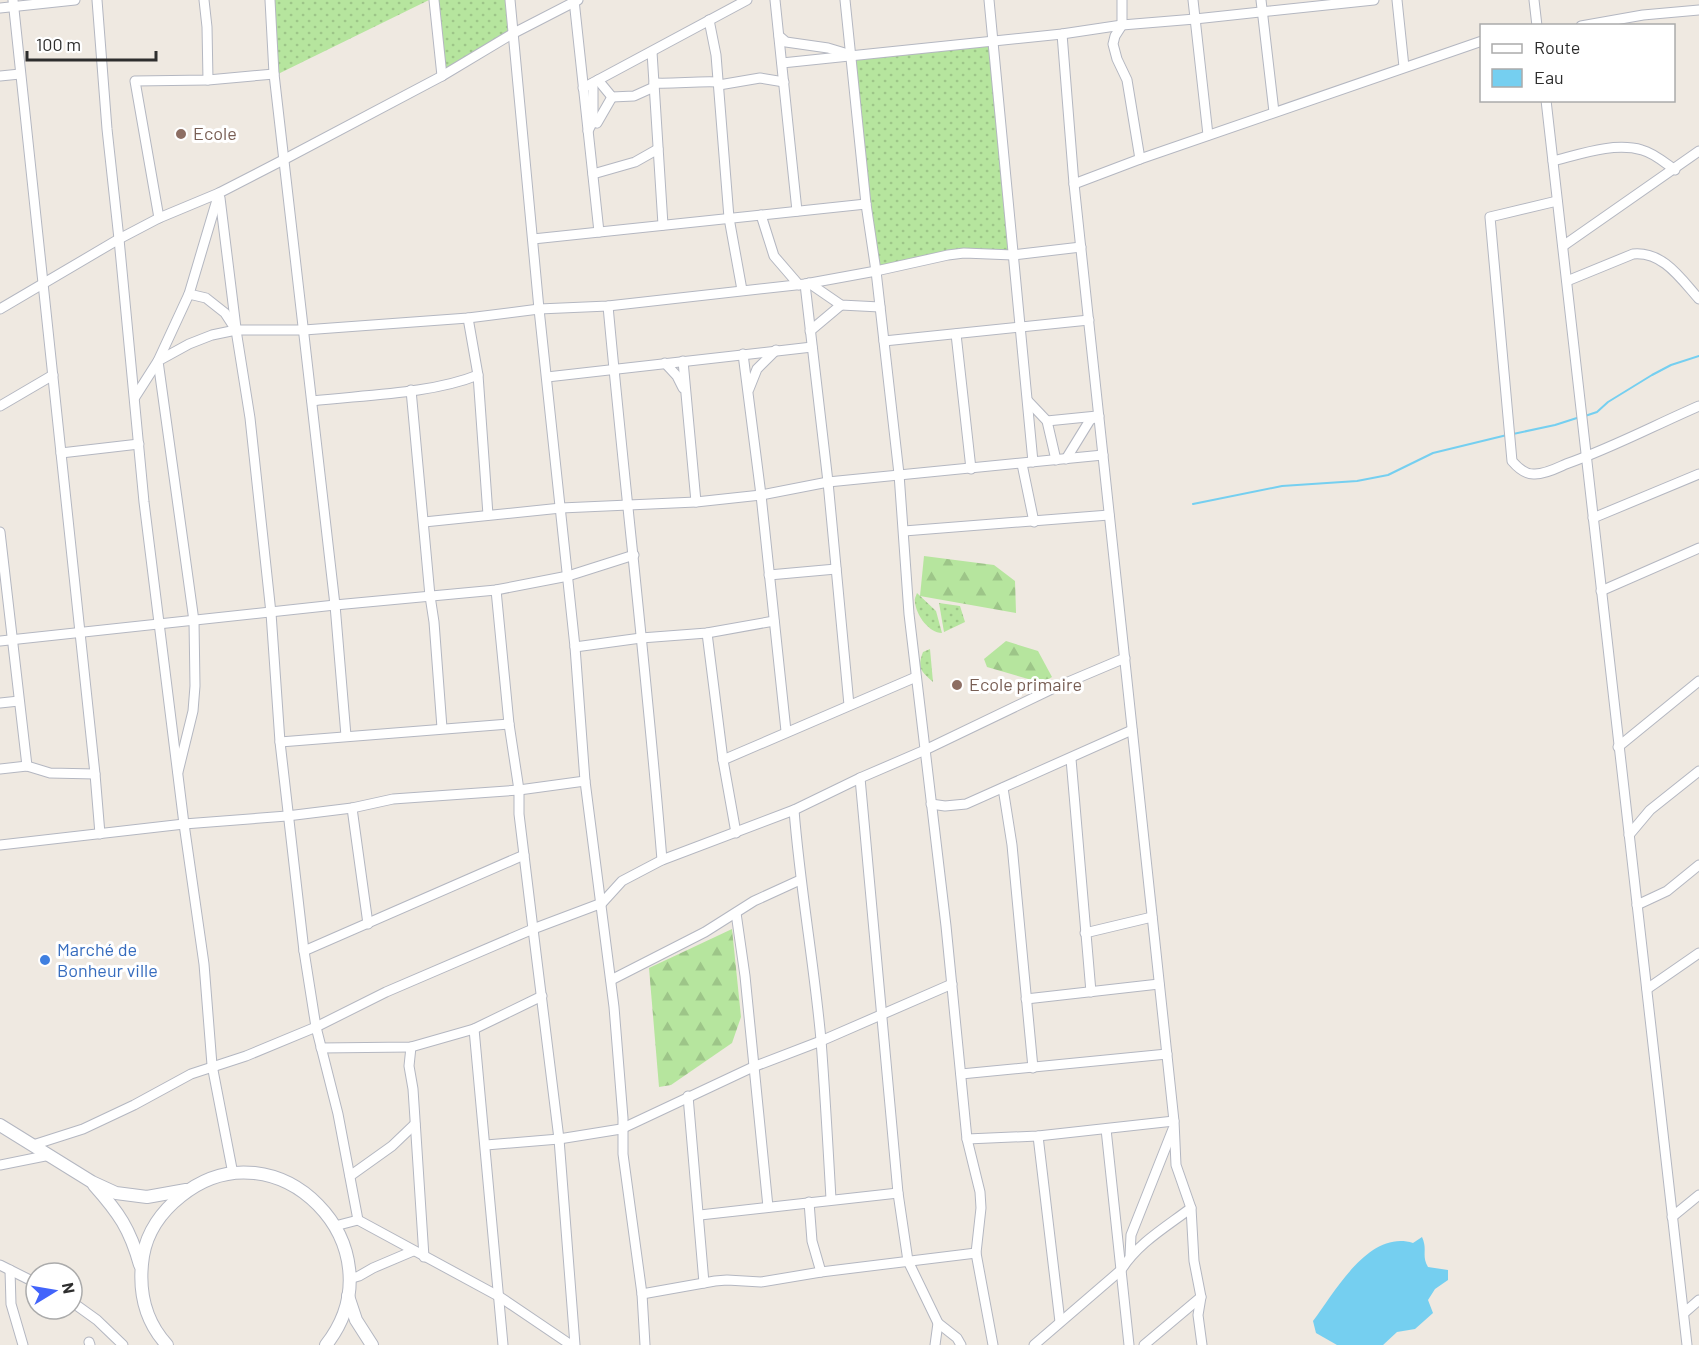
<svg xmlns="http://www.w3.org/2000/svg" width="1699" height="1345" viewBox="0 0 1699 1345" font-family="Barlow,sans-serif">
  <defs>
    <pattern id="grass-dots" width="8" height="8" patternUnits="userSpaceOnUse" patternTransform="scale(1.5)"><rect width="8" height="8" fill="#b6e59e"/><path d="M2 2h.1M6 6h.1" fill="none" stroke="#9dc588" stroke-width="1.8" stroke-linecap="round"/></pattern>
    <pattern id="forest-firs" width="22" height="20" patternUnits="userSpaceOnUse" patternTransform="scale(1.5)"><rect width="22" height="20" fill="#b6e59e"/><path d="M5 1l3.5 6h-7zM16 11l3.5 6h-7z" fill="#9dc588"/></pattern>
  </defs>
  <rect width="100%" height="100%" fill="#efe9e1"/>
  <g fill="url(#grass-dots)">
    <path d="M 274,0 L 429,0 L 278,74 Z"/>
    <path d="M 438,0 L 506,0 L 508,32 L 445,70 Z"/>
    <path d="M 989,45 L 1010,251 L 879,267 L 853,57 Z"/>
    <path d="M 917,593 L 936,611 L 942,633 C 929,633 916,615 915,602 C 914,599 916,596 917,593 Z"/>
    <path d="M 939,603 L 960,606 L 965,622 L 944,632 Z"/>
    <path d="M 930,649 L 933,682 C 921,671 917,668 923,652 Z"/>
  </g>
  <g fill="url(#forest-firs)">
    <path d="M 924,556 L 994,565 L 1015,581 L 1016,613 L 920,596 Z"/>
    <path d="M 1006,641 L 1038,651 L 1052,677 L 1042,683 L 987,667 L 984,659 Z"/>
    <path d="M 732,929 L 741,1017 L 732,1043 L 671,1085 L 659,1087 L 649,968 Z"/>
  </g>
  <path fill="#75cff0" d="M 1422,1237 C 1428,1250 1421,1255 1428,1267 L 1448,1270 L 1448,1280 L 1435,1289 L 1428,1300 L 1433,1313 L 1415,1329 L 1397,1332 L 1383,1345 L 1337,1345 L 1316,1333 L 1313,1321 C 1335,1292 1369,1229 1413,1243 Z"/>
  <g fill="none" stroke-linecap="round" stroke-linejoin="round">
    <g stroke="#75cff0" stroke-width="2">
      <path d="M 1585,416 L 1597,412 L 1608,402 L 1652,375 L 1671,365 L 1699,356"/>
      <path d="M 1513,434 L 1555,425 L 1580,417"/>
      <path d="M 1193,504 L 1282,486 L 1357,481 L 1388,475 L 1433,453 L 1507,435"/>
    </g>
    <g stroke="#b4b7c1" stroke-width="11">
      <g id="minor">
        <path d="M 13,0 L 95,774 L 100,834"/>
        <path d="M 97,0 L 107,129 L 119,239 L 144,502 L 184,824 L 204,964 L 212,1065 L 233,1174"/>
        <path d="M 204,0 L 207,27 L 208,80"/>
        <path d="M 270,0 L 274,74 L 335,605 L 346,736"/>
        <path d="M 434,0 L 442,76"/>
        <path d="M 510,0 L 539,309 L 575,647 L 585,781 L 614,1007 L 623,1118 L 623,1154 L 642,1294 L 645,1345"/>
        <path d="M 574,0 L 599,232"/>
        <path d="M 775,0 L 797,211"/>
        <path d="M 845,0 L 866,204 L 876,271 L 899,474 L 909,614 L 946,926 L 967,1139 L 980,1192 L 981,1208 L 976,1253 L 993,1345"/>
        <path d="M 989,0 L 1033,462"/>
        <path d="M 1122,0 L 1122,25 L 1115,36 L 1113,44 L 1117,59 L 1127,80 L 1140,159"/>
        <path d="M 1193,0 L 1208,135"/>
        <path d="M 1261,0 L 1274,112"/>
        <path d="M 1397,0 L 1404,67"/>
        <path d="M 1534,0 L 1537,26"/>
        <path d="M 0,8 L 75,0"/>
        <path d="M 709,20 L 716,55 L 729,218 L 742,290"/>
        <path d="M 1581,26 L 1643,15 L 1699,10"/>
        <path d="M 1062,34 L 1074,184 L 1174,1121 L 1176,1165 L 1191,1208 L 1194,1261 L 1201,1297 L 1198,1315 L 1202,1345"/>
        <path d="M 779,36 L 786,42 L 828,48 L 848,54"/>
        <path d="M 652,52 L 663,225"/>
        <path d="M 782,63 L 1062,34 L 1122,25 L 1195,19 L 1374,0"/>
        <path d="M 0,76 L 20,74"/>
        <path d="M 598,80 L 612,97 L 634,96 L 654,87"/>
        <path d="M 593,83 L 593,121"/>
        <path d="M 654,83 C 675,84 696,81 718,82"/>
        <path d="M 719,85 L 760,78 L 784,82"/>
        <path d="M 583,88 L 747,0"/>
        <path d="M 1546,100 L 1687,1345"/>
        <path d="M 588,131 L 593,121 L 597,123 L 612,97"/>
        <path d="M 1553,161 C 1581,154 1614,142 1642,150 C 1654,153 1665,163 1675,170"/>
        <path d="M 593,174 L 635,162 L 658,149"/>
        <path d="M 1074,184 L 1140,159 L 1482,41"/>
        <path d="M 219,193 L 189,294 L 206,298 L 225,313 L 236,330 L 250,418 L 271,613 L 280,742 L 304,951 L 316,1027 L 338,1114 L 358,1220"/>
        <path d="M 220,198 L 236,328"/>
        <path d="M 1557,201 L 1490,217 L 1512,461 C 1518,468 1526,475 1535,474 C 1546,474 1557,468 1566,464 C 1612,448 1655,425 1699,406"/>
        <path d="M 761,215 L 774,256 L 799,285"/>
        <path d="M 159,218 L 135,81 L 208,80 L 274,74"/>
        <path d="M 533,239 L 866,204"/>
        <path d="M 1563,246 L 1699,151"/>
        <path d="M 1567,281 L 1633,254 C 1663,251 1681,279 1699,299"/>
        <path d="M 809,283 L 841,305 L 880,307"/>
        <path d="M 805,284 L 828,482 L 849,705"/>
        <path d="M 608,306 C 625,491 647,675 662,860"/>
        <path d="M 0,309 L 119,239 L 159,218 L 219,193 L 285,159 L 442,76 L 512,34 L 578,0"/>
        <path d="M 468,318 L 478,375 L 488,515"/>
        <path d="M 810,331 L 841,305"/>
        <path d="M 956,334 L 971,469"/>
        <path d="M 884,341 L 1089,320"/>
        <path d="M 743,354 L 761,495 L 786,731"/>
        <path d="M 683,361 L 696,502"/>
        <path d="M 665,363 L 677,376 L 683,388"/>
        <path d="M 547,377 L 812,347"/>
        <path d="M 749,389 L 757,369 L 776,350"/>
        <path d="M 411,390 L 430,596 L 434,622 L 442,728"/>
        <path d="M 135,397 L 158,361 L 189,294"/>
        <path d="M 312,401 C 363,395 431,394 478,375"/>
        <path d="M 1028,401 L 1047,421 L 1056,460"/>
        <path d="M 0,406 L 53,375"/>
        <path d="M 1047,421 L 1097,416"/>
        <path d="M 61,453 L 139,444"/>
        <path d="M 1066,459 L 1090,420 L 1099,416"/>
        <path d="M 1022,464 L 1034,522"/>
        <path d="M 1593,518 L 1699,474"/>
        <path d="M 424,522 L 561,508 L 696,502 L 761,495 L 828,482 L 1103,455"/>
        <path d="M 904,531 L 1109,515"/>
        <path d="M 0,532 L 27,766"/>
        <path d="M 769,575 L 836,569"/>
        <path d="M 496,590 L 509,724 L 519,790 L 519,814 L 533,929 L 559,1139 L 575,1345"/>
        <path d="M 1601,591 L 1699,548"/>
        <path d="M 707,633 L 723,760 L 736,833"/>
        <path d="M 0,641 L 335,605 L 496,590 L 568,576 L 634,555"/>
        <path d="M 575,647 L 641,638 L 707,633 L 774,621"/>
        <path d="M 0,703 L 19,701"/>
        <path d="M 280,742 L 509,724"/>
        <path d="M 1618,747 L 1699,681"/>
        <path d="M 1071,759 L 1091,992"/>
        <path d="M 723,760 L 916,677"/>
        <path d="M 0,769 L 27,766 L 50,773 L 95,774"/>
        <path d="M 178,772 L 193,711 L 195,686 L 194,621 L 158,361 L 189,344 L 212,335 L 236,330 L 304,330 L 468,318 L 539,309 L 608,306 L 805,284 L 876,271 L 948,255 L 964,253 L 1013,255 L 1081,247"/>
        <path d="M 860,778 L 898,1193 L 908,1261 L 938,1323 L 957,1338 L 961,1345"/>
        <path d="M 1003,788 L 1012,845 L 1033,1068"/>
        <path d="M 931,804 L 945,806 L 966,804 L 1132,730"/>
        <path d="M 352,808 L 368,924"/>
        <path d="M 794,810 C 800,887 814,963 821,1040 C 825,1093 828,1146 831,1199"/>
        <path d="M 1629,835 L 1650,810 L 1699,771"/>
        <path d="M 0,845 L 184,824 L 287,816 L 352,808 L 393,799 L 519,790 L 585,781"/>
        <path d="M 1637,905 L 1667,891 L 1699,865"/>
        <path d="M 736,913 L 745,976 L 768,1207"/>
        <path d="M 1085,933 L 1152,917"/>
        <path d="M 304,951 L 524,855"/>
        <path d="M 611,980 L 705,932 L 754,901 L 800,880"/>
        <path d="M 1647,989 L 1699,953"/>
        <path d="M 1026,999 L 1159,984"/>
        <path d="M 474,1029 L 503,1345"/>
        <path d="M 411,1047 L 409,1066 L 413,1089 L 424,1257"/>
        <path d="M 321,1048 L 411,1047 L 474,1029 L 542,996"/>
        <path d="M 961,1074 L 1167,1054"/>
        <path d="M 688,1096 L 704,1283"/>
        <path d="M 1106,1129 L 1129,1345"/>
        <path d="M 1038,1136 L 1060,1322"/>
        <path d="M 967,1139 L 1038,1136 L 1174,1121"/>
        <path d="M 33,1145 L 83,1129 L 134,1105 L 191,1074 L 246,1056 L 316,1027 L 386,992 L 533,929 L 602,903 L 622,881 L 662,860 L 794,810 L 860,778 L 925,750 L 1054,688 L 1125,658"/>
        <path d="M 486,1145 L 559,1139 L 621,1129 L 753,1067 L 821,1041 L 952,984"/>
        <path d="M 0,1165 L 50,1155"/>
        <path d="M 350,1176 L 392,1146 L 415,1124"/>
        <path d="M 809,1202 L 812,1241 L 821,1272"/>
        <path d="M 700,1215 L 898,1193"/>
        <path d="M 1672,1217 L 1699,1195"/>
        <path d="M 335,1226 L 358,1220 L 500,1297 L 571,1345"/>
        <path d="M 1130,1256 L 1131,1235 L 1173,1129"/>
        <path d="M 0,1265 L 36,1283"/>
        <path d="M 10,1270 L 11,1304 L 23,1345"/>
        <path d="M 349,1279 L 359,1276 L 373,1268 L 413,1251"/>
        <path d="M 642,1294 L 715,1281 L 727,1280 L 761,1282 L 821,1272 L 976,1253"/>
        <path d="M 72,1302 L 97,1320 L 123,1345"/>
        <path d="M 1684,1313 L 1699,1300"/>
        <path d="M 89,1342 L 90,1345"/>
        <path d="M 935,1345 L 938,1323"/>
        <path d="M 1034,1345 L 1121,1270 C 1138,1243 1166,1227 1191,1208"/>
        <path d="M 1144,1345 L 1201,1297"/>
      </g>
    </g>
    <g stroke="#b4b7c1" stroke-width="14">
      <g id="tertiary">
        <path d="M 0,1125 L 92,1182 L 116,1193 L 147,1197 L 186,1190"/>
        <path d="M 94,1185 C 119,1213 130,1229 140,1265"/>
        <path d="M 348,1296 L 356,1320 L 372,1345"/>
        <path d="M 167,1345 C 144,1320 138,1289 143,1256 C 147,1232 162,1211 181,1196 C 276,1119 403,1247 326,1345"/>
      </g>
    </g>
    <use href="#minor" stroke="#fff" stroke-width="9"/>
    <use href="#tertiary" stroke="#fff" stroke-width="12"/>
  </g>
  <g fill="#8d6e63" stroke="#fff" stroke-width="2">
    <circle cx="181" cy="134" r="6"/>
    <circle cx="957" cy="685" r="6"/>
  </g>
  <circle fill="#3f7fe0" stroke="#fff" stroke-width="2" cx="45" cy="960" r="6"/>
  <g text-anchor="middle" stroke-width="6" stroke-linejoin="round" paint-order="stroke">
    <g font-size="18" fill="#785e54" stroke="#fff" text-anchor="start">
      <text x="193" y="140">Ecole</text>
      <text x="969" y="691">Ecole primaire</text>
    </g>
    <g font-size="18" fill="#366cbe" stroke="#fff" text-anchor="start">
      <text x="57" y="956">Marché de<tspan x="57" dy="21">Bonheur ville</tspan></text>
    </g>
  </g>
  <rect x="1480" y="24" width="195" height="78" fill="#ffffff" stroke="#ababab" stroke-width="1.5"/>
  <rect x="1492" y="44" width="30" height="9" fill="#ffffff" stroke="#ababab" stroke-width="1.5"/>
  <text x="1534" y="54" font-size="18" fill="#2e2e2e">Route</text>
  <rect x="1492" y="69" width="30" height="18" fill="#75cff0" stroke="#ababab" stroke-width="1.5"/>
  <text x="1534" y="84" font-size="18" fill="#2e2e2e">Eau</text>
  <g transform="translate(54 1291) rotate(79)"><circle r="28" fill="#ffffff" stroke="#ababab" stroke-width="1.5"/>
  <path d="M0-4.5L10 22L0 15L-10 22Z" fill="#4264fb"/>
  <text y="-9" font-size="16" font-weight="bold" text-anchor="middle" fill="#2e2e2e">N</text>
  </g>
  <path d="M27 51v9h129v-9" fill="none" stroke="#2e2e2e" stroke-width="3"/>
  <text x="36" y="51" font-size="18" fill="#2e2e2e" stroke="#ffffff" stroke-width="4.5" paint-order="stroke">100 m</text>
</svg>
